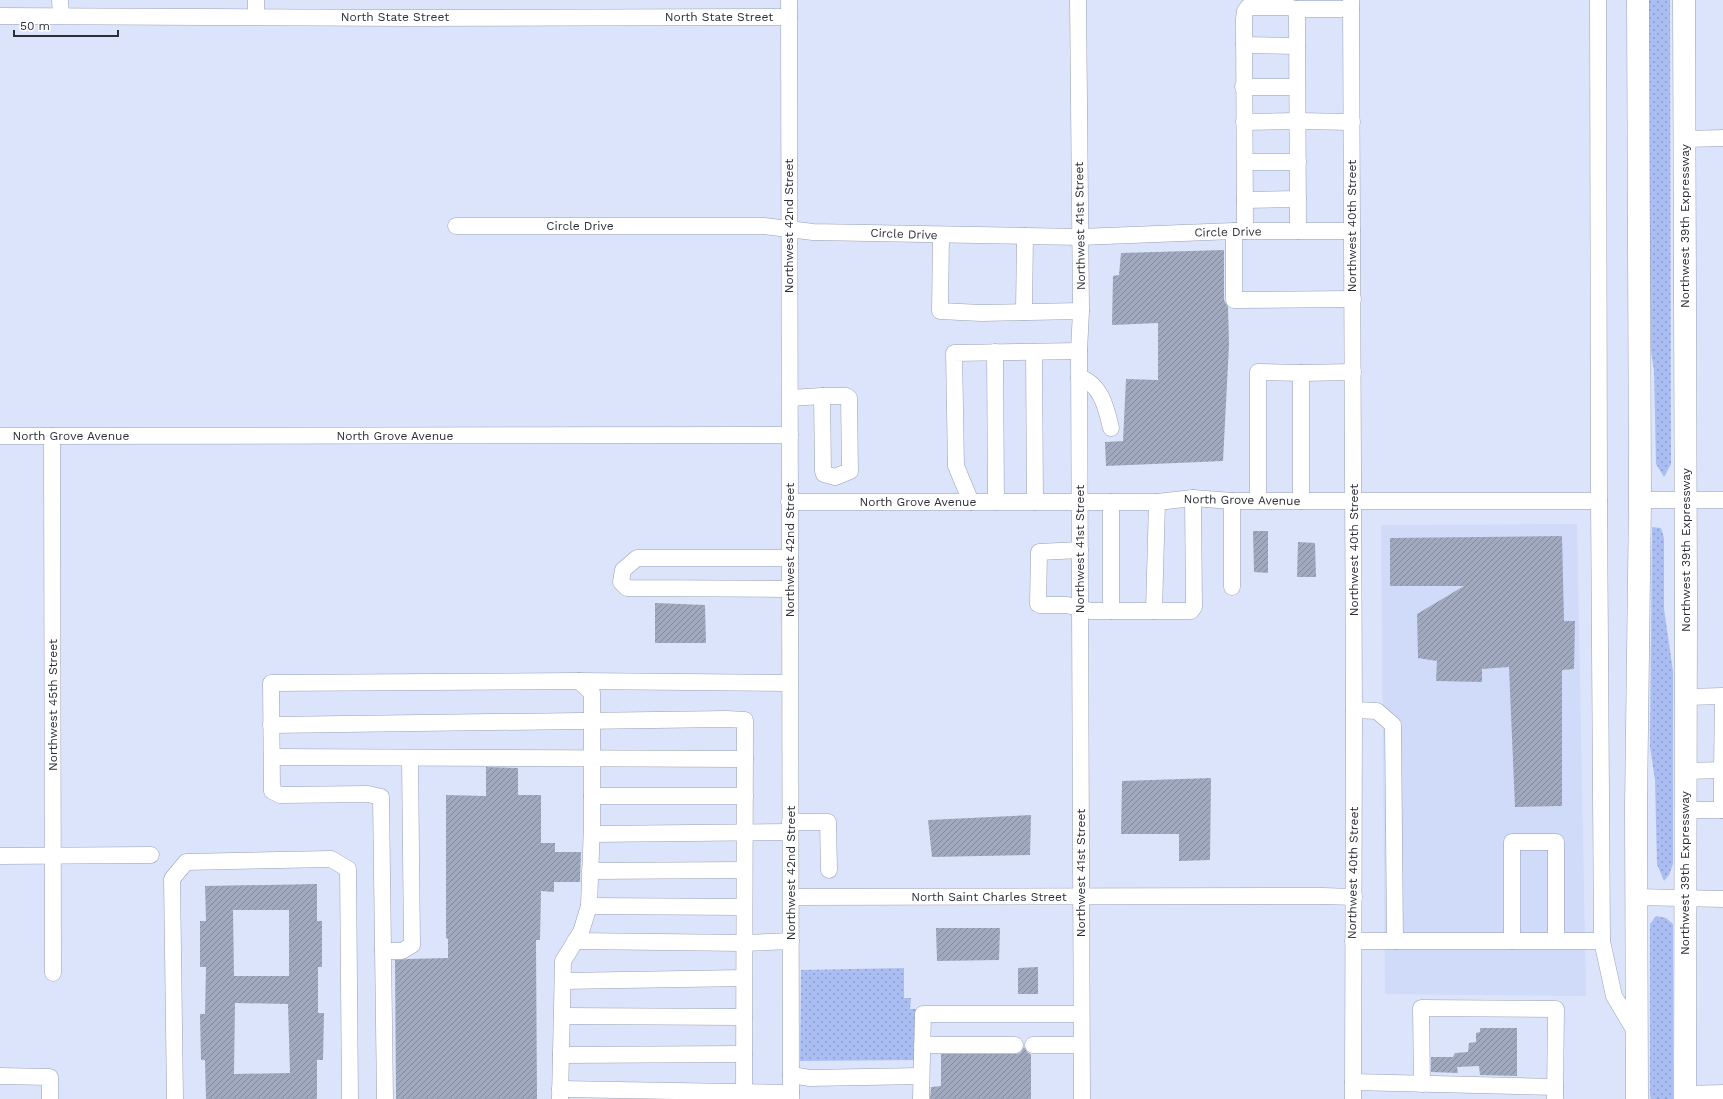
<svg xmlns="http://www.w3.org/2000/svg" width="1723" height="1099" viewBox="0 0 1723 1099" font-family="'Work Sans',sans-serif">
  <defs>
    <pattern id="grass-dots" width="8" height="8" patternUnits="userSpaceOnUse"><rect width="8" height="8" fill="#abbef4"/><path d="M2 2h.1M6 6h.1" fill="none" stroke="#8b9bc6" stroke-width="1.8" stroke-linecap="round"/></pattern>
    <pattern id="building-hatch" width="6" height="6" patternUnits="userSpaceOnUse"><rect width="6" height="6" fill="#a1a9be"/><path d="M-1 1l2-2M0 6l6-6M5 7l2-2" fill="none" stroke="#838a9b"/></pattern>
  </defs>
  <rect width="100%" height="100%" fill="#dbe4fa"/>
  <path fill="#d0dbf9" d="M 1577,524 L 1586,996 L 1385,994 L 1381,525 Z"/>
  <g fill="url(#grass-dots)">
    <path d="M 1648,0 L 1670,0 L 1671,464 L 1664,477 L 1656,464 L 1654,370 L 1649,340 Z"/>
    <path d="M 1652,527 L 1661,528 L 1664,538 L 1664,609 L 1673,671 L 1673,864 L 1669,875 L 1664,881 L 1657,864 L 1655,780 L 1650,747 Z"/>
    <path d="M 1656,916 L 1666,918 L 1673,924 L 1673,1099 L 1651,1099 L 1650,1096 L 1650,924 Z"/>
    <path d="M 904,968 L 904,998 L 911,998 L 910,1009 L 916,1009 L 916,1056 L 915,1060 L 800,1061 L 801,970 Z"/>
  </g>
  <g fill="url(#building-hatch)" fill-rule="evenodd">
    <path d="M 1224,250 L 1224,300 L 1228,307 L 1229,345 L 1223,461 L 1106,466 L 1105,442 L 1123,441 L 1126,379 L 1158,380 L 1158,323 L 1112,325 L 1113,276 L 1119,275 L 1121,253 Z"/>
    <path d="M 1253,531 L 1268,531 L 1268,573 L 1254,572 Z"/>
    <path d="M 1562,536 L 1564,621 L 1575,621 L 1574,669 L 1562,670 L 1562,806 L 1515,807 L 1509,667 L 1482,669 L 1482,682 L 1436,681 L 1437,661 L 1418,658 L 1417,614 L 1464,586 L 1390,586 L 1390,538 Z"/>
    <path d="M 1298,542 L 1315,543 L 1316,577 L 1297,577 Z"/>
    <path d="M 655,603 L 705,605 L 706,643 L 655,643 Z"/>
    <path d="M 486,767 L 518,768 L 518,795 L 541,795 L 541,843 L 555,843 L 555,852 L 581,852 L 580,882 L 554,882 L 554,892 L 541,891 L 540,940 L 536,940 L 537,1099 L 396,1099 L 395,960 L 408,959 L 448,958 L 448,939 L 446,938 L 446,795 L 486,796 Z"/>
    <path d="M 1211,778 L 1210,860 L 1179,861 L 1179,834 L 1121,834 L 1122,781 Z"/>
    <path d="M 1031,815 L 1030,855 L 932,857 L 928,820 Z"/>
    <path d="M 317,884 L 317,921 L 322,921 L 322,967 L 318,967 L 318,1013 L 324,1013 L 323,1060 L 317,1060 L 317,1099 L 206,1099 L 205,1060 L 201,1060 L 200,1014 L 205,1014 L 206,967 L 200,967 L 200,921 L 206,921 L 205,886 ZM 233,910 L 289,910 L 289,976 L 234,976 ZM 235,1003 L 288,1004 L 290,1073 L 234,1074 Z"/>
    <path d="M 936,928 L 1000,928 L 999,960 L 937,961 Z"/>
    <path d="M 1038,967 L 1038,994 L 1018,994 L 1018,968 Z"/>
    <path d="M 1480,1028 L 1517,1028 L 1517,1076 L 1480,1075 L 1479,1066 L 1457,1067 L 1458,1073 L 1431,1072 L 1431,1057 L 1453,1057 L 1455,1053 L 1468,1052 L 1469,1043 L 1476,1042 L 1476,1033 L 1480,1032 Z"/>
    <path d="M 1024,1047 L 1028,1053 L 1031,1054 L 1031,1099 L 930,1099 L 931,1087 L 941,1086 L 941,1054 L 1015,1054 L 1020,1053 Z"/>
  </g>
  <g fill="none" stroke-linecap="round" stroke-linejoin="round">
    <g stroke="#98a0b5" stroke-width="17">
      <g id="minor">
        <path d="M 60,0 L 61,16"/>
        <path d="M 256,0 L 256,17"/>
        <path d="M 789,0 L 791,1099"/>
        <path d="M 1078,0 L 1081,311 L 1079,351 L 1082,1099"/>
        <path d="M 1351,0 L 1354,710 L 1353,1099"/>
        <path d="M 1598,0 L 1599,501 L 1602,941 L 1614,996 L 1636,1033"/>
        <path d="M 1295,9 L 1351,9"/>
        <path d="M 0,16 L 412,18 L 789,17"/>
        <path d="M 1244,45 L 1297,46"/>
        <path d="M 1243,87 L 1297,87"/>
        <path d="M 1244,122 L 1298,121 L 1352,122"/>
        <path d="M 1685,139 L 1723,138"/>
        <path d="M 1245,162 L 1298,162"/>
        <path d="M 1245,200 L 1298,199"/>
        <path d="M 456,226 L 764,226 L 813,232 L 1025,236 L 1080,237 L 1234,231 L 1352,231"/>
        <path d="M 1234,231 L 1234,300 L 1353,299"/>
        <path d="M 1245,231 L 1244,19 L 1245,11 L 1248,7 L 1288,7 L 1295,9 L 1297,14 L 1298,231"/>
        <path d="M 941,236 L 940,311 L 981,313 L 1081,311"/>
        <path d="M 1024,312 L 1025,236"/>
        <path d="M 995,352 L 996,502"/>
        <path d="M 1034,352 L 1035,502"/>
        <path d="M 1301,373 L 1353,372"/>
        <path d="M 1079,377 C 1101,384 1106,407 1111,428"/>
        <path d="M 822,396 L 846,396 L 849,398 L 850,471 L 835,477 L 824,474 L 823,471 Z"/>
        <path d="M 790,398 L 822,396"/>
        <path d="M 0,436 L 790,435"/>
        <path d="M 52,436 L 53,973"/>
        <path d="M 1640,500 L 1723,500"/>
        <path d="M 1258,501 L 1258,372 L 1301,373 L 1301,501"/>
        <path d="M 789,502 L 1157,502 L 1193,498 L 1232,501 L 1599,501"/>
        <path d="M 971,502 L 956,466 L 954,353 L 1079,351"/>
        <path d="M 1111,502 L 1111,611"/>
        <path d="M 1080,550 L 1039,552 L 1038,604 L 1040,605 L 1067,605 L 1091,611 L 1191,611 L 1194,607 L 1193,498"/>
        <path d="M 790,558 L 637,558 L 623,570 L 621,582 L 627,588 L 790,589"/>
        <path d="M 1232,587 L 1232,501"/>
        <path d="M 1154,611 L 1157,502"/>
        <path d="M 1686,697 L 1723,696 L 1722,770 L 1686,771"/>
        <path d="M 1354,710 L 1377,711 L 1393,725 L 1395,941"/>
        <path d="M 271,725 L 727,719 L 745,720 L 744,1099"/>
        <path d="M 272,757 L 745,759"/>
        <path d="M 592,796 L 745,796"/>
        <path d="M 1686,810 L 1723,810"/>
        <path d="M 1722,810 L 1722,770"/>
        <path d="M 790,822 L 828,822 L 829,870"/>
        <path d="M 592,834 L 790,832"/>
        <path d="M 0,856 L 151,855"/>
        <path d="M 590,871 L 744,870"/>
        <path d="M 791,897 L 1323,896 L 1354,897"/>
        <path d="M 1636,897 L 1723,899"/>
        <path d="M 589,906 L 744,907"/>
        <path d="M 575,941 L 744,943 L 791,941"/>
        <path d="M 1353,941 L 1602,941"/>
        <path d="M 1512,941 L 1512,842 L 1556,842 L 1556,940"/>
        <path d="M 383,951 L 402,951 L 412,945 L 410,758"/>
        <path d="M 563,981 L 744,978"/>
        <path d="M 562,1016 L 744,1017"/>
        <path d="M 922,1045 L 1015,1045"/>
        <path d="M 1033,1045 L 1081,1045"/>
        <path d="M 561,1055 L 744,1054"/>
        <path d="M 791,1075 L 810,1078 L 921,1076"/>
        <path d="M 0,1076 L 50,1077 L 50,1099"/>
        <path d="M 1353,1082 L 1555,1087"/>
        <path d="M 1422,1084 L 1421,1008 L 1556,1009 L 1555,1099"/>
        <path d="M 560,1089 L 791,1093"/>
        <path d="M 1685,1094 L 1723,1093"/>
        <path d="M 175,1099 L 172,879 L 186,862 L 331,859 L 348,869 L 350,1099"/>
        <path d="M 385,1099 L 381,797 L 368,794 L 280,795 L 272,791 L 271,683 L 579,681 L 790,683"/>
        <path d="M 560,1099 L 563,961 L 581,932 L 589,906 L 592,824 L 592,693 L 579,681"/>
        <path d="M 921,1099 L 923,1014 L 1081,1014"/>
      </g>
    </g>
    <g stroke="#98a0b5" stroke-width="23">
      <g id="highway">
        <path d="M 1684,0 L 1686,603 L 1685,1099"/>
        <path d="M 1637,1099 L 1636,806 L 1640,500 L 1638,0"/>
      </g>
    </g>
    <use href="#minor" stroke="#fff" stroke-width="16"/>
    <use href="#highway" stroke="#fff" stroke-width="22"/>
  </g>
  <g text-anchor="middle" stroke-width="3.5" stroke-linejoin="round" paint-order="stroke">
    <g font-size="12" fill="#2c2f37" stroke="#fff">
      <text x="395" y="21">North State Street</text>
      <text x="719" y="21">North State Street</text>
      <text x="580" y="230">Circle Drive</text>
      <text transform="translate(789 226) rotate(-90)" y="4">Northwest 42nd Street</text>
      <text transform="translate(1080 226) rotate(-91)" y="4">Northwest 41st Street</text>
      <text transform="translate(1352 226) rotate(-90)" y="4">Northwest 40th Street</text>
      <text transform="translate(1685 226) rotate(-90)" y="4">Northwest 39th Expressway</text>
      <text transform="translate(1228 232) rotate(-1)" y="4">Circle Drive</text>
      <text transform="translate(904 234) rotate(2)" y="4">Circle Drive</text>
      <text x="71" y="440">North Grove Avenue</text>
      <text x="395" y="440">North Grove Avenue</text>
      <text transform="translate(1242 500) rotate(1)" y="4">North Grove Avenue</text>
      <text x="918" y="506">North Grove Avenue</text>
      <text transform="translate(1080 549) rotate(-90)" y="4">Northwest 41st Street</text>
      <text transform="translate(790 550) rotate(-90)" y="4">Northwest 42nd Street</text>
      <text transform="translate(1354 550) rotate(-90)" y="4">Northwest 40th Street</text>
      <text transform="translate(1686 550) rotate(-90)" y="4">Northwest 39th Expressway</text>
      <text transform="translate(53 705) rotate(-90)" y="4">Northwest 45th Street</text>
      <text transform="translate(791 873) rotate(-90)" y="4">Northwest 42nd Street</text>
      <text transform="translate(1081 873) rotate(-90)" y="4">Northwest 41st Street</text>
      <text transform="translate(1353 873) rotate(-89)" y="4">Northwest 40th Street</text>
      <text transform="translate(1685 873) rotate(-90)" y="4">Northwest 39th Expressway</text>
      <text x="989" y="901">North Saint Charles Street</text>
    </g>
  </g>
  <path d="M14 30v6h104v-6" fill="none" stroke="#2c2f37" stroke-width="2"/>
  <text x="20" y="30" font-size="12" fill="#2c2f37" stroke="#ffffff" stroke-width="3" paint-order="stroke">50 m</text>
</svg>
